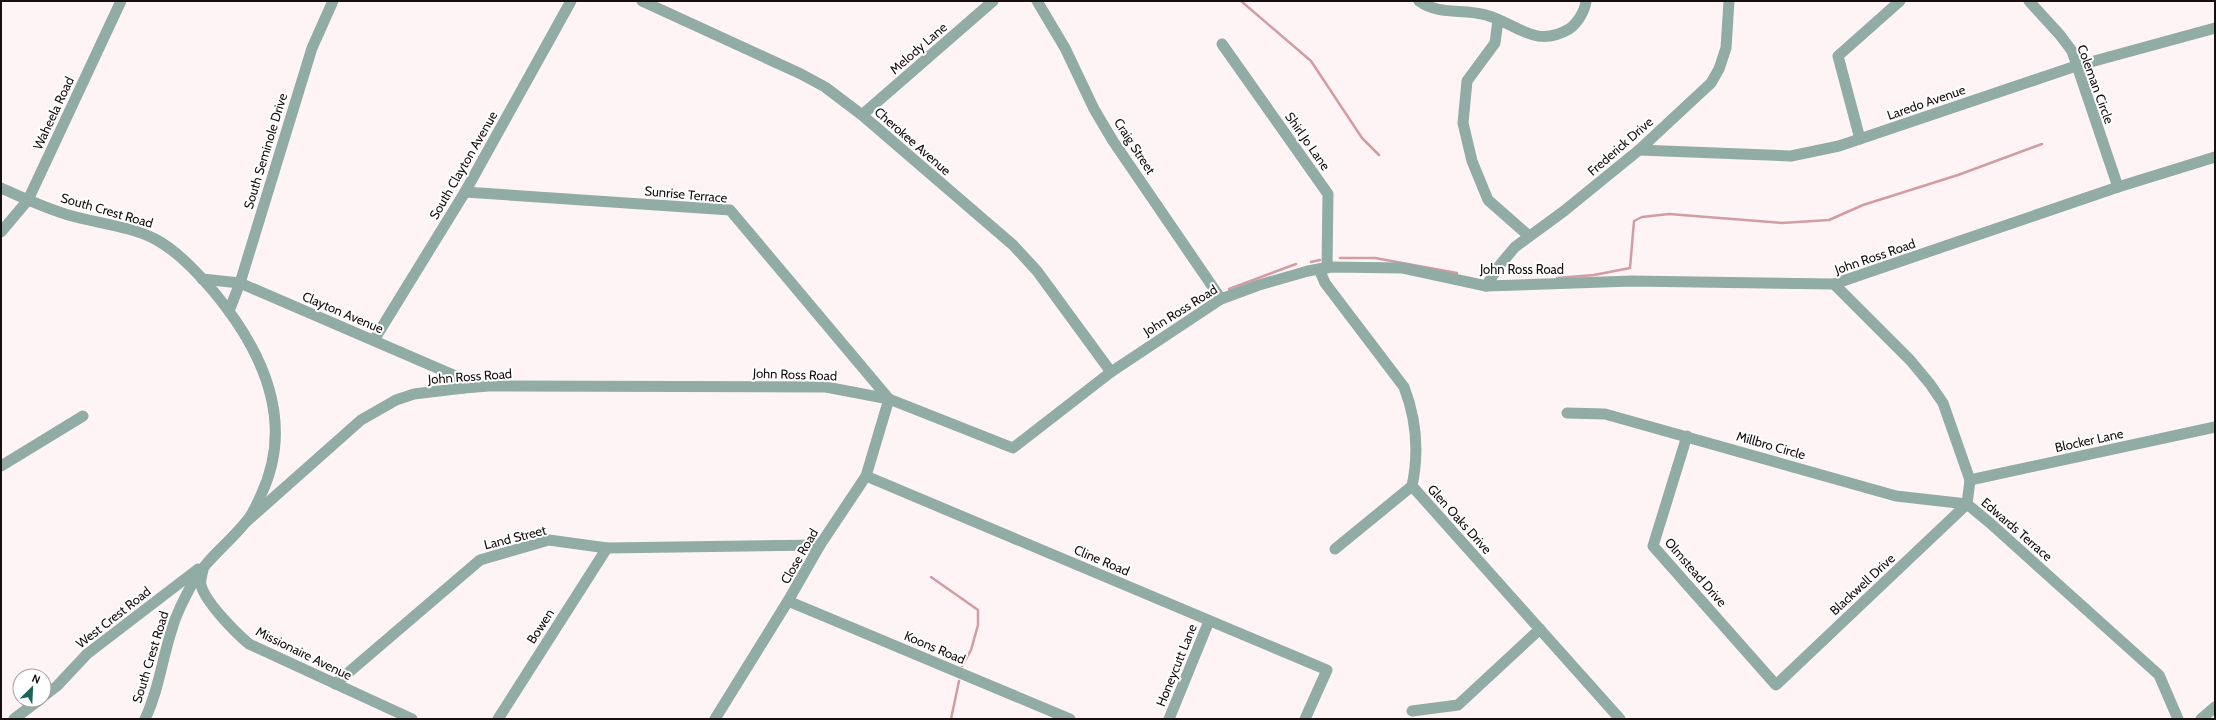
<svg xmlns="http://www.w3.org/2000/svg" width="2216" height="720" viewBox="0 0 2216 720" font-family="Cabin,sans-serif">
  <rect width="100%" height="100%" fill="#fff4f5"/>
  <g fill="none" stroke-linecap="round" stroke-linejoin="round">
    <g stroke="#d29ca4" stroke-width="2.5">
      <path d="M 1241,1 L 1311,61 L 1362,138 L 1379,155"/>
      <path d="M 1340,258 L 1375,258 L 1457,273"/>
      <path d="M 1311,262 L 1320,260"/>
      <path d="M 1557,278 L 1594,275 L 1630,268 L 1634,221 L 1642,217 L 1669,214 L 1782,223 L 1829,220 L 1863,205 L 1958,175 L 2042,144"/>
      <path d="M 1229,289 L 1296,264"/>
      <path d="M 931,577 L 978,610 L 978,625 L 971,650 L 962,666"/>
      <path d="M 951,719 L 959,681"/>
    </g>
    <g stroke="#91aba5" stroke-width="11">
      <path d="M 642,1 L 801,74 L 825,87 L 862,115 L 1013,245 L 1037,271 L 1111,372"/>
      <path d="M 1037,1 L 1065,48 L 1094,109 L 1113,141 L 1221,299"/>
      <path d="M 1419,1 C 1440,16 1463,8 1486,15 C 1518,24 1535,49 1569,29 C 1577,24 1585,11 1586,1"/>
      <path d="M 2029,1 L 2060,35 L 2072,51 L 2118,187"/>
      <path d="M 1498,20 L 1495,43 L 1467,81 L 1463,123 L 1472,161 L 1488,200 L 1529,236"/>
      <path d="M 1222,44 L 1328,194 L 1327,268"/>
      <path d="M 862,115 L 993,1"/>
      <path d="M 1860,139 L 1838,56 L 1900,1"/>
      <path d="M 1639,150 L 1791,156 L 1839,146 L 2076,66 L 2215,28"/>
      <path d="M 1,188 C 24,198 47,209 72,216 C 98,223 132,227 155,239 C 178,251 198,273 214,292 C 262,350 296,421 261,495 C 257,504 252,516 245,523 C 227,545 205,560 191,586 C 184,599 176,614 172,629 C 162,659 159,690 145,719"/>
      <path d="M 465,192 L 730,210 L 889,399 L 866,476 L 820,545 L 788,601 L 715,719"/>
      <path d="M 1,232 L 28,200 L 121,1"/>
      <path d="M 1319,269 L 1325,283 L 1404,387 C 1416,418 1419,453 1412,486 L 1620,719"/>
      <path d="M 202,279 L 240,283 L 458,377 L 464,388"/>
      <path d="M 1834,284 L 1910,360 L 1930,384 L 1943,403 L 1970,480 L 1967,504 L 1990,523 L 2159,675 L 2178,719"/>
      <path d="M 1486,286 L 1499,266 L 1515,247 L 1564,211 L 1639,150 L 1711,83 L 1719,69 L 1726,48 L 1729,1"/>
      <path d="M 229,311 L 240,283 L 312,48 L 333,1"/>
      <path d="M 374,340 L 465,192 L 571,1"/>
      <path d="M 1567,413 L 1605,414 L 1896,496 L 1967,504"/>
      <path d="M 1687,436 L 1653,546 L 1776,685 L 1967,504"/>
      <path d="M 1,466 L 83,416"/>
      <path d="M 866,476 L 1327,670 L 1305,719"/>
      <path d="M 1970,480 L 2215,427"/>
      <path d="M 246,522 L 361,420 L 396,400 L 414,394 L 464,388 L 488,386 L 826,387 L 889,399 L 1013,448 L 1111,372 L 1221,299 L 1259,285 L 1308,271 L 1330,267 L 1403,268 L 1486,286 L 1632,281 L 1834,284 L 2118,187 L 2215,157"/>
      <path d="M 1335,549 L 1412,486"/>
      <path d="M 203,570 C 202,574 200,581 201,585 C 205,602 236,633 249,644 L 412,719"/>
      <path d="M 788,601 L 1070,719"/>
      <path d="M 335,684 L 480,560 L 549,540 L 607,548 L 820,545"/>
      <path d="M 44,696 L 57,686 L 87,654 L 198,569"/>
      <path d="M 1412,711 L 1458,705 L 1540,629"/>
      <path d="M 14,719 L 39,700"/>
      <path d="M 498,719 L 607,548"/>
      <path d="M 1169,719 L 1209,621"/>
      <path d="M 2201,719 L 2215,707"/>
    </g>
  </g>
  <g text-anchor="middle" stroke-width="4" stroke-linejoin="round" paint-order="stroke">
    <g font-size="13" fill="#170e10" stroke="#fff">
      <text transform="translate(918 48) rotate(-41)" y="5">Melody Lane</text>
      <text transform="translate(2096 84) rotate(70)" y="5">Coleman Circle</text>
      <text transform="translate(1926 102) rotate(-19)" y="5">Laredo Avenue</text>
      <text transform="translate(53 113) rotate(-65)" y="5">Waheela Road</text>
      <text transform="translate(913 141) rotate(41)" y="5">Cherokee Avenue</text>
      <text transform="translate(1308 141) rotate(55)" y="5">Shirl Jo Lane</text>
      <text transform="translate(1135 146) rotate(57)" y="5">Craig Street</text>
      <text transform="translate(1620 146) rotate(-41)" y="5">Frederick Drive</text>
      <text transform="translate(265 151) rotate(-73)" y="5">South Seminole Drive</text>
      <text transform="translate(463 165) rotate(-60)" y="5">South Clayton Avenue</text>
      <text transform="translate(686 194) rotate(5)" y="5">Sunrise Terrace</text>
      <text transform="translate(107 210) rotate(16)" y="5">South Crest Road</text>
      <text transform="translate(1875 256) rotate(-19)" y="5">John Ross Road</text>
      <text x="1522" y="274">John Ross Road</text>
      <text transform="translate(1180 310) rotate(-32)" y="5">John Ross Road</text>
      <text transform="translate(343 312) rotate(23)" y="5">Clayton Avenue</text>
      <text transform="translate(795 374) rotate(2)" y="5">John Ross Road</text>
      <text transform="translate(470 376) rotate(-4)" y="5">John Ross Road</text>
      <text transform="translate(2089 440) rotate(-12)" y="5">Blocker Lane</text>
      <text transform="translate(1771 445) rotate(16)" y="5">Millbro Circle</text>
      <text transform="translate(1460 519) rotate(48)" y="5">Glen Oaks Drive</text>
      <text transform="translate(2017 529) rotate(41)" y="5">Edwards Terrace</text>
      <text transform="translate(515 537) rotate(-14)" y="5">Land Street</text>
      <text transform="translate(799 556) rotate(-60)" y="5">Close Road</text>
      <text transform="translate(1102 560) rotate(23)" y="5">Cline Road</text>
      <text transform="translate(1696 572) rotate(49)" y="5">Olmstead Drive</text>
      <text transform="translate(1862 584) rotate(-43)" y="5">Blackwell Drive</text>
      <text transform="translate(113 617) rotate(-38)" y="5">West Crest Road</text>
      <text transform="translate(540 626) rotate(-57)" y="5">Bowen</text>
      <text transform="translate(935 647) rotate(23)" y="5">Koons Road</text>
      <text transform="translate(304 653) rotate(26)" y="5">Missionaire Avenue</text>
      <text transform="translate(150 657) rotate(-73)" y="5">South Crest Road</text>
      <text transform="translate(1176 665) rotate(-68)" y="5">Honeycutt Lane</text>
    </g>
  </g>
  <rect width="2216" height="720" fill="none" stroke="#170e10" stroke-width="4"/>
  <g transform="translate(32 688) rotate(24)"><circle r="19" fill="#ffffff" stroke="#a29f9f"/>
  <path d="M0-3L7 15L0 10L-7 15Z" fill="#1c655b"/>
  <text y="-6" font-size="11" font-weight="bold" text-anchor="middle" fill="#170e10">N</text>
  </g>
</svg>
